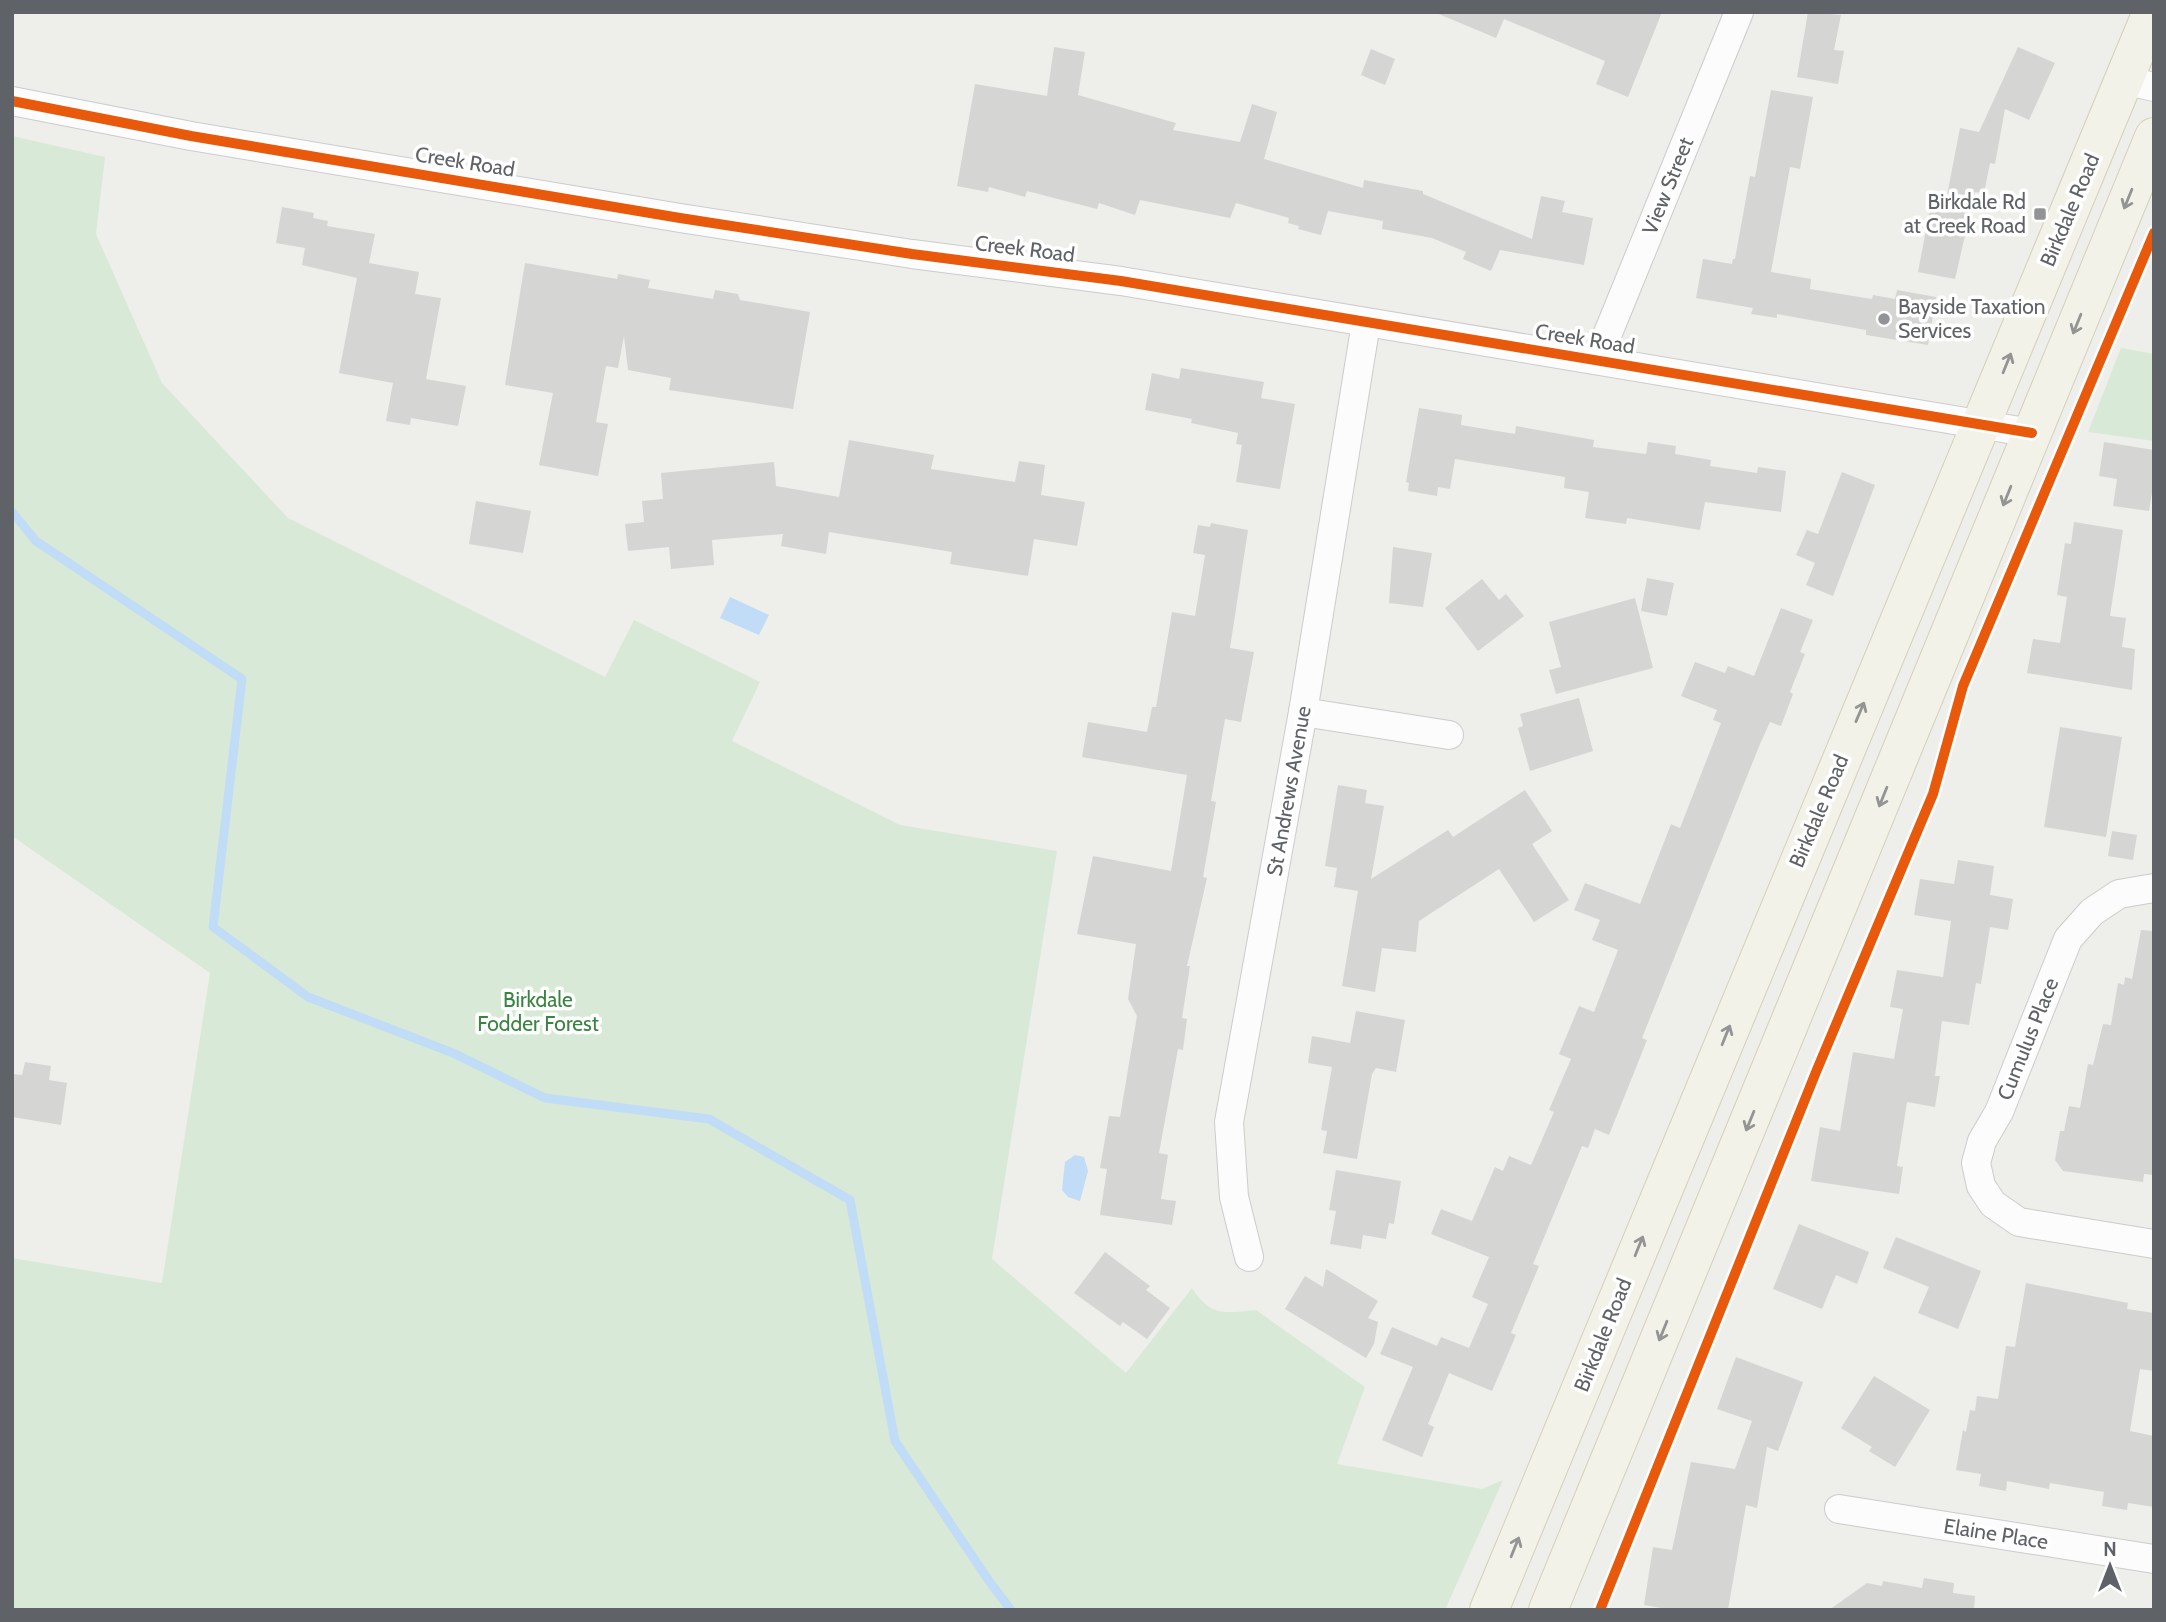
<svg xmlns="http://www.w3.org/2000/svg" width="2166" height="1622" viewBox="0 0 2166 1622" font-family="Cabin,sans-serif">
  <rect width="100%" height="100%" fill="#eeeeea"/>
  <g fill="#d8ead7">
    <path d="M 12,136 L 105,157 L 96,234 L 162,383 L 288,518 L 605,677 L 634,620 L 760,682 L 732,741 L 900,825 L 1057,851 L 992,1259 L 1126,1373 L 1192,1288 C 1211,1317 1224,1313 1256,1310 L 1365,1387 L 1337,1464 L 1482,1489 L 1503,1480 L 1445,1610 L 12,1610 L 12,1258 L 162,1283 L 210,973 L 12,836 Z"/>
    <path d="M 2121,348 L 2154,354 L 2154,441 L 2088,432 Z"/>
  </g>
  <g fill="#c1dcf6">
    <path d="M 730,597 L 769,615 L 759,635 L 720,618 Z"/>
    <path d="M 1075,1155 L 1084,1157 L 1088,1171 L 1080,1201 L 1068,1197 L 1062,1190 L 1065,1162 Z"/>
  </g>
  <g fill="none" stroke-linecap="round" stroke-linejoin="round">
    <path stroke="#c1dcf6" stroke-width="9" d="M 12,512 L 36,541 L 242,679 L 213,927 L 308,997 L 453,1053 L 545,1098 L 709,1119 L 850,1200 L 895,1441 L 989,1581 L 1011,1610"/>
  </g>
  <g fill="#d5d5d3">
    <path d="M 1434,12 L 1662,12 L 1628,97 L 1596,84 L 1605,61 L 1504,19 L 1496,38 Z"/>
    <path d="M 1808,12 L 1841,15 L 1834,50 L 1844,51 L 1838,84 L 1797,77 Z"/>
    <path d="M 1054,47 L 1085,52 L 1078,95 L 1176,123 L 1173,130 L 1240,142 L 1252,104 L 1277,112 L 1264,159 L 1363,188 L 1364,180 L 1423,191 L 1423,194 L 1532,239 L 1541,196 L 1565,201 L 1562,212 L 1593,218 L 1584,265 L 1500,250 L 1491,271 L 1463,259 L 1466,252 L 1432,238 L 1382,229 L 1383,221 L 1328,211 L 1321,235 L 1298,229 L 1299,226 L 1288,223 L 1289,218 L 1236,203 L 1230,218 L 1140,200 L 1135,215 L 1099,203 L 1097,209 L 1027,191 L 1025,197 L 989,187 L 988,192 L 957,186 L 975,84 L 1047,96 Z"/>
    <path d="M 2018,47 L 2055,63 L 2029,120 L 2005,109 L 1995,164 L 1990,163 L 1984,193 L 1975,192 L 1955,279 L 1918,272 L 1930,209 L 1944,211 L 1960,128 L 1979,132 Z"/>
    <path d="M 1371,49 L 1395,59 L 1385,85 L 1361,75 Z"/>
    <path d="M 1771,90 L 1813,97 L 1800,169 L 1790,167 L 1771,272 L 1811,279 L 1810,289 L 1872,299 L 1873,295 L 1895,299 L 1897,290 L 1936,297 L 1928,345 L 1866,335 L 1866,330 L 1777,314 L 1777,318 L 1751,314 L 1753,308 L 1696,298 L 1703,259 L 1732,264 L 1733,259 L 1735,259 L 1750,176 L 1755,177 Z"/>
    <path d="M 282,207 L 314,213 L 313,218 L 328,221 L 327,226 L 375,234 L 369,263 L 419,272 L 415,294 L 441,298 L 426,379 L 466,386 L 458,426 L 411,418 L 410,425 L 386,421 L 393,383 L 339,373 L 357,278 L 302,265 L 305,248 L 276,243 Z"/>
    <path d="M 525,263 L 617,279 L 618,274 L 650,280 L 648,288 L 713,299 L 715,290 L 738,294 L 740,300 L 810,312 L 793,409 L 669,390 L 671,378 L 628,370 L 624,336 L 618,368 L 606,366 L 596,422 L 608,424 L 598,476 L 539,465 L 553,393 L 505,385 Z"/>
    <path d="M 1181,368 L 1264,382 L 1261,398 L 1295,404 L 1280,489 L 1236,482 L 1242,445 L 1236,444 L 1238,433 L 1191,423 L 1192,419 L 1145,410 L 1152,373 L 1179,379 Z"/>
    <path d="M 1419,408 L 1462,415 L 1461,425 L 1515,434 L 1516,426 L 1594,440 L 1593,447 L 1646,454 L 1648,442 L 1676,446 L 1675,454 L 1711,460 L 1710,466 L 1757,473 L 1758,467 L 1786,471 L 1781,512 L 1705,502 L 1700,530 L 1627,518 L 1626,524 L 1585,518 L 1589,492 L 1564,488 L 1565,477 L 1455,459 L 1450,489 L 1438,487 L 1437,496 L 1408,491 L 1409,483 L 1406,482 Z"/>
    <path d="M 849,440 L 934,455 L 931,469 L 1015,482 L 1019,461 L 1045,465 L 1041,495 L 1085,502 L 1077,546 L 1034,539 L 1028,576 L 950,564 L 952,552 L 829,532 L 826,554 L 781,546 L 783,534 L 712,540 L 714,565 L 671,569 L 669,547 L 628,551 L 625,524 L 644,522 L 642,501 L 663,499 L 661,473 L 774,462 L 776,486 L 839,497 Z"/>
    <path d="M 2104,442 L 2154,450 L 2154,481 L 2149,511 L 2113,506 L 2117,479 L 2099,476 Z"/>
    <path d="M 1842,472 L 1875,485 L 1833,596 L 1806,585 L 1815,563 L 1796,555 L 1807,530 L 1818,534 Z"/>
    <path d="M 476,501 L 531,511 L 523,553 L 469,544 Z"/>
    <path d="M 2074,522 L 2123,530 L 2110,616 L 2126,618 L 2122,647 L 2135,649 L 2132,690 L 2027,673 L 2033,639 L 2060,643 L 2067,597 L 2057,595 L 2065,543 L 2071,544 Z"/>
    <path d="M 1211,523 L 1248,530 L 1230,648 L 1254,652 L 1241,722 L 1225,719 L 1211,801 L 1216,802 L 1203,877 L 1207,878 L 1187,966 L 1190,966 L 1182,1018 L 1187,1019 L 1183,1050 L 1178,1049 L 1159,1153 L 1168,1155 L 1161,1199 L 1176,1201 L 1172,1225 L 1100,1215 L 1107,1169 L 1100,1168 L 1109,1116 L 1120,1117 L 1137,1016 L 1128,999 L 1136,944 L 1077,934 L 1093,856 L 1171,871 L 1187,775 L 1082,757 L 1088,722 L 1147,732 L 1152,707 L 1156,707 L 1172,612 L 1195,616 L 1205,555 L 1193,553 L 1198,525 L 1210,527 Z"/>
    <path d="M 1393,547 L 1432,553 L 1423,607 L 1389,603 Z"/>
    <path d="M 1647,578 L 1674,583 L 1667,616 L 1641,611 Z"/>
    <path d="M 1482,579 L 1499,600 L 1506,594 L 1524,616 L 1478,651 L 1445,608 Z"/>
    <path d="M 1635,598 L 1653,668 L 1556,694 L 1549,670 L 1561,667 L 1549,622 Z"/>
    <path d="M 1781,608 L 1813,620 L 1800,652 L 1805,654 L 1790,692 L 1793,694 L 1781,726 L 1770,722 L 1760,744 L 1642,1038 L 1647,1040 L 1609,1135 L 1595,1129 L 1588,1148 L 1582,1146 L 1533,1264 L 1539,1266 L 1511,1333 L 1516,1335 L 1492,1391 L 1449,1373 L 1428,1424 L 1434,1427 L 1422,1457 L 1382,1440 L 1413,1367 L 1380,1354 L 1392,1327 L 1437,1346 L 1441,1337 L 1469,1348 L 1488,1304 L 1472,1297 L 1489,1257 L 1431,1234 L 1441,1209 L 1472,1221 L 1495,1167 L 1503,1171 L 1509,1156 L 1531,1165 L 1554,1112 L 1549,1110 L 1571,1059 L 1559,1054 L 1579,1006 L 1594,1012 L 1618,950 L 1592,940 L 1600,920 L 1574,910 L 1585,883 L 1640,904 L 1671,824 L 1680,828 L 1721,723 L 1713,720 L 1717,710 L 1681,696 L 1695,662 L 1725,673 L 1728,666 L 1754,676 Z"/>
    <path d="M 1579,698 L 1593,751 L 1530,771 L 1518,728 L 1523,726 L 1520,714 Z"/>
    <path d="M 2060,727 L 2122,737 L 2106,837 L 2044,827 Z"/>
    <path d="M 1338,785 L 1367,790 L 1365,803 L 1384,806 L 1371,879 L 1448,830 L 1453,837 L 1525,790 L 1552,831 L 1532,844 L 1569,900 L 1534,922 L 1499,869 L 1419,921 L 1416,952 L 1382,948 L 1375,992 L 1342,986 L 1358,891 L 1334,887 L 1337,868 L 1325,866 Z"/>
    <path d="M 2112,831 L 2137,835 L 2133,860 L 2108,856 Z"/>
    <path d="M 1958,860 L 1994,866 L 1990,895 L 2013,899 L 2008,930 L 1990,927 L 1981,984 L 1976,983 L 1969,1025 L 1942,1021 L 1935,1076 L 1940,1076 L 1935,1107 L 1907,1102 L 1897,1166 L 1903,1167 L 1899,1194 L 1811,1181 L 1820,1127 L 1840,1131 L 1853,1052 L 1894,1059 L 1903,1009 L 1890,1007 L 1897,970 L 1943,977 L 1951,921 L 1914,915 L 1920,879 L 1954,884 Z"/>
    <path d="M 2141,930 L 2154,931 L 2154,1175 L 2144,1174 L 2143,1182 L 2063,1171 L 2055,1160 L 2060,1131 L 2064,1131 L 2069,1106 L 2080,1108 L 2088,1064 L 2093,1065 L 2103,1024 L 2111,1025 L 2118,983 L 2124,985 L 2125,977 L 2132,979 Z"/>
    <path d="M 1356,1011 L 1405,1020 L 1396,1072 L 1376,1068 L 1372,1074 L 1357,1159 L 1323,1153 L 1327,1131 L 1321,1130 L 1332,1067 L 1308,1063 L 1312,1036 L 1350,1043 Z"/>
    <path d="M 25,1062 L 51,1066 L 49,1080 L 67,1083 L 61,1125 L 12,1117 L 12,1074 L 22,1075 Z"/>
    <path d="M 1336,1170 L 1401,1181 L 1394,1224 L 1389,1223 L 1386,1239 L 1363,1235 L 1361,1249 L 1330,1244 L 1336,1211 L 1329,1210 Z"/>
    <path d="M 1799,1224 L 1869,1252 L 1857,1284 L 1836,1275 L 1822,1309 L 1773,1289 Z"/>
    <path d="M 1896,1237 L 1981,1271 L 1958,1329 L 1918,1313 L 1929,1287 L 1883,1268 Z"/>
    <path d="M 1105,1252 L 1150,1286 L 1146,1290 L 1170,1308 L 1147,1339 L 1123,1322 L 1120,1326 L 1074,1293 Z"/>
    <path d="M 1326,1269 L 1378,1301 L 1368,1318 L 1378,1322 L 1374,1344 L 1366,1358 L 1285,1309 L 1305,1276 L 1323,1287 Z"/>
    <path d="M 2026,1283 L 2128,1303 L 2127,1309 L 2154,1313 L 2154,1371 L 2140,1369 L 2130,1431 L 2154,1436 L 2154,1507 L 2128,1503 L 2127,1510 L 2102,1506 L 2104,1492 L 2050,1483 L 2049,1489 L 2007,1481 L 2006,1491 L 1979,1486 L 1981,1474 L 1956,1470 L 1963,1430 L 1966,1432 L 1970,1410 L 1975,1411 L 1977,1396 L 1998,1399 L 2006,1346 L 2015,1347 Z"/>
    <path d="M 1736,1357 L 1803,1382 L 1778,1451 L 1767,1447 L 1757,1508 L 1746,1505 L 1728,1610 L 1673,1610 L 1644,1605 L 1653,1547 L 1672,1550 L 1691,1462 L 1735,1469 L 1752,1421 L 1717,1409 Z"/>
    <path d="M 1874,1376 L 1930,1410 L 1895,1467 L 1869,1451 L 1872,1447 L 1841,1428 Z"/>
    <path d="M 1924,1578 L 1954,1583 L 1953,1593 L 1975,1596 L 1974,1610 L 1829,1610 L 1867,1583 L 1882,1586 L 1883,1581 L 1922,1588 Z"/>
  </g>
  <g fill="none" stroke-linecap="round" stroke-linejoin="round">
    <g stroke="#cbcccc" stroke-width="30">
      <g id="minor">
        <path d="M 2124,80 L 2154,87"/>
        <path d="M 12,101 L 191,136 L 680,218 L 912,254 L 1121,281 L 2032,433"/>
        <path d="M 1597,360 L 1739,12"/>
        <path d="M 1303,712 L 1449,735"/>
        <path d="M 2154,888 L 2119,894 L 2092,912 L 2068,939 L 1999,1112 L 1982,1141 L 1976,1163 L 1981,1186 L 1993,1204 L 2019,1222 L 2154,1244"/>
        <path d="M 1249,1257 L 1234,1197 L 1229,1122 L 1303,712 L 1366,323"/>
        <path d="M 1839,1509 L 2154,1559"/>
      </g>
    </g>
    <g stroke="#d5cfba" stroke-width="40">
      <g id="primary">
        <path d="M 1489,1610 L 2152,12"/>
        <path d="M 1548,1610 L 2154,137"/>
      </g>
    </g>
    <use href="#minor" stroke="#fcfcfc" stroke-width="28"/>
    <use href="#primary" stroke="#f3f2e9" stroke-width="38"/>
    <g stroke="#fff" stroke-width="15">
      <g id="cycleway">
        <path d="M 12,101 L 191,136 L 680,218 L 912,254 L 1121,281 L 2032,433"/>
        <path d="M 1600,1610 L 1816,1072 L 1933,794 L 1963,686 L 2154,233"/>
      </g>
    </g>
    <use href="#cycleway" stroke="#e8590c" stroke-width="10"/>
  </g>
  <defs><path id="oneway-shaft" d="M-6 0H5M1.5-3L5.5 0L1.5 3" fill="none" stroke-width="1.6" stroke-linecap="round" stroke-linejoin="round" transform="scale(1.75)"/></defs>
  <g stroke="#939494">
    <use href="#oneway-shaft" transform="translate(2128 199) rotate(112)"/>
    <use href="#oneway-shaft" transform="translate(2077 324) rotate(112)"/>
    <use href="#oneway-shaft" transform="translate(2007 363) rotate(-68)"/>
    <use href="#oneway-shaft" transform="translate(2007 496) rotate(112)"/>
    <use href="#oneway-shaft" transform="translate(1860 712) rotate(-67)"/>
    <use href="#oneway-shaft" transform="translate(1883 797) rotate(112)"/>
    <use href="#oneway-shaft" transform="translate(1726 1035) rotate(-68)"/>
    <use href="#oneway-shaft" transform="translate(1750 1121) rotate(112)"/>
    <use href="#oneway-shaft" transform="translate(1639 1246) rotate(-68)"/>
    <use href="#oneway-shaft" transform="translate(1663 1331) rotate(112)"/>
    <use href="#oneway-shaft" transform="translate(1515 1547) rotate(-68)"/>
  </g>
  <g fill="#919395" stroke="#fff" stroke-width="2.5">
    <rect x="2033" y="207" width="14" height="14" rx="3.5"/>
    <circle cx="1884" cy="319" r="7"/>
  </g>
  <g text-anchor="middle" stroke-width="7" stroke-linejoin="round" paint-order="stroke">
    <g font-size="21" fill="#5f6267" stroke="#fff">
      <text transform="translate(465 162) rotate(9)" y="7">Creek Road</text>
      <text transform="translate(1668 186) rotate(-68)" y="7">View Street</text>
      <text transform="translate(2070 210) rotate(-67)" y="7">Birkdale Road</text>
      <text transform="translate(1025 249) rotate(7)" y="7">Creek Road</text>
      <text transform="translate(1585 339) rotate(9)" y="7">Creek Road</text>
      <text transform="translate(1289 791) rotate(-80)" y="7">St Andrews Avenue</text>
      <text transform="translate(1819 811) rotate(-67)" y="7">Birkdale Road</text>
      <text transform="translate(2028 1039) rotate(-68)" y="7">Cumulus Place</text>
      <text transform="translate(1603 1335) rotate(-68)" y="7">Birkdale Road</text>
      <text transform="translate(1996 1534) rotate(9)" y="7">Elaine Place</text>
    </g>
    <g font-size="21" fill="#5f6267" stroke="#fff" text-anchor="end">
      <text x="2026" y="209">Birkdale Rd<tspan x="2026" dy="24">at Creek Road</tspan></text>
      <text x="1898" y="314" text-anchor="start">Bayside Taxation<tspan x="1898" dy="24">Services</tspan></text>
    </g>
    <g font-size="21" fill="#3a8441" stroke="#fff">
      <text x="538" y="1007">Birkdale<tspan x="538" dy="24">Fodder Forest</tspan></text>
    </g>
  </g>
  <rect width="2166" height="1622" fill="none" stroke="#5f6267" stroke-width="28"/>
  <g transform="translate(2110 1566)" stroke="#ffffff" stroke-width="5" paint-order="stroke">
  <path d="M0-5L12 26L0 18L-12 26Z" fill="#5f6267"/>
  <text y="-10" font-size="19" font-weight="bold" text-anchor="middle" fill="#5f6267">N</text>
  </g>
</svg>
